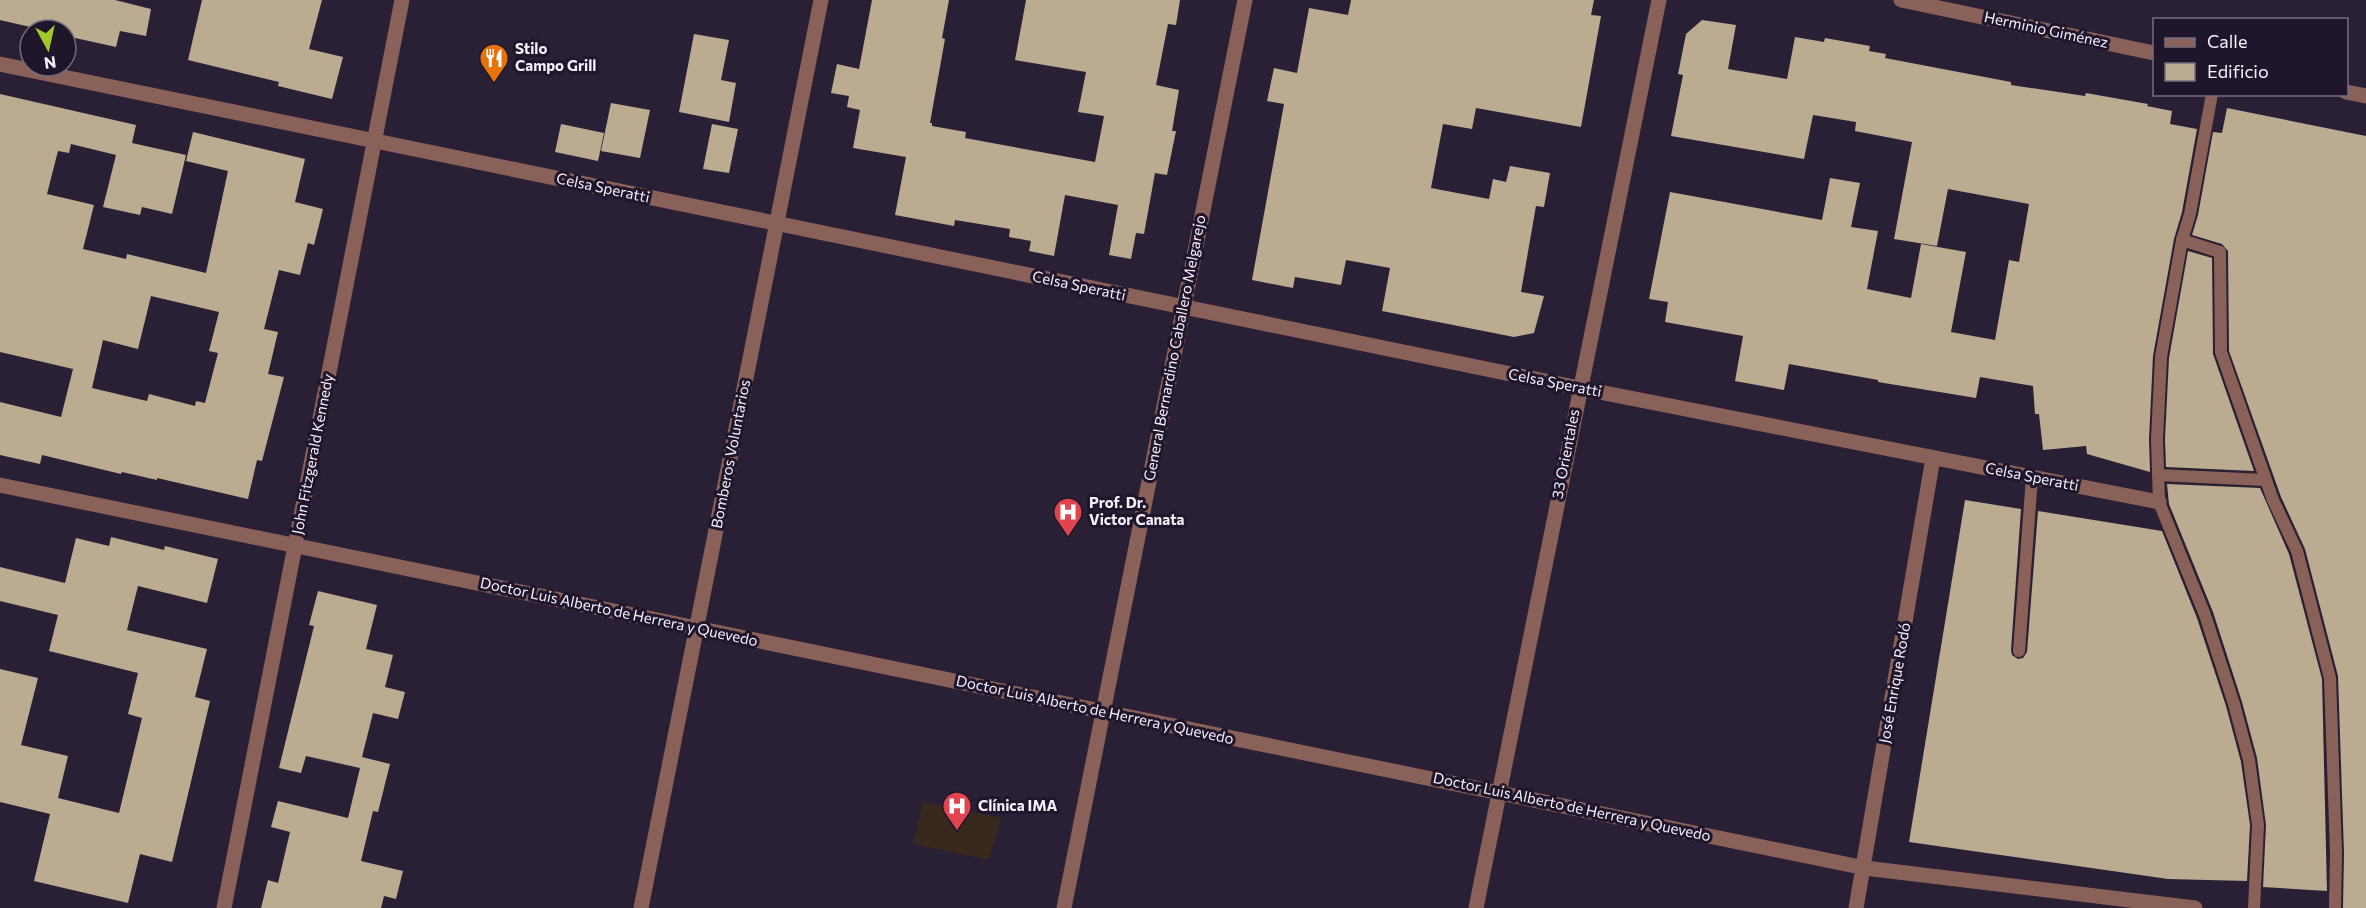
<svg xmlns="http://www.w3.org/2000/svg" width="2366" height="908" viewBox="0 0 2366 908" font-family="Commissioner,sans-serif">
  <rect width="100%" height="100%" fill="#292035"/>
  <path fill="#37291c" d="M 922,802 L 1001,818 L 989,860 L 914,844 Z"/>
  <g fill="#bbab91" fill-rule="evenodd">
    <path d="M 0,0 L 115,0 L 151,9 L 146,36 L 120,31 L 116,47 L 66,36 L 66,30 L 43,30 L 0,20 Z"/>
    <path d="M 202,0 L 322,0 L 309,49 L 343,57 L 332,99 L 278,86 L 279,82 L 188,60 Z"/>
    <path d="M 872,0 L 949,0 L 942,38 L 945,39 L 930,123 L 932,123 L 932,126 L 966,132 L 965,138 L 1095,162 L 1104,116 L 1078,112 L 1086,72 L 1015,60 L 1026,0 L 1180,0 L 1176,25 L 1168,24 L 1156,85 L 1179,90 L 1172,131 L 1176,131 L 1167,175 L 1155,173 L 1144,234 L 1136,233 L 1131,259 L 1109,255 L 1118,205 L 1065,195 L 1054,256 L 1029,251 L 1031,241 L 1009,237 L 1010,229 L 955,220 L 954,226 L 895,215 L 906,157 L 853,148 L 860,110 L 847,107 L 849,96 L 831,93 L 837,64 L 859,69 Z"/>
    <path d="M 1351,0 L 1594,0 L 1591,15 L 1601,16 L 1581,127 L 1476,108 L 1472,129 L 1443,124 L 1431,188 L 1489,199 L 1493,179 L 1506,182 L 1510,166 L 1550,173 L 1544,207 L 1536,206 L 1521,292 L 1544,296 L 1534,333 L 1514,337 L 1382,311 L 1390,268 L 1346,260 L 1341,285 L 1295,277 L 1293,288 L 1252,280 L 1284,104 L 1267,101 L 1274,68 L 1297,73 L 1309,8 L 1348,15 Z"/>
    <path d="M 1702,20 L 1736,25 L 1728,69 L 1787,79 L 1795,37 L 1824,42 L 1825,38 L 1870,46 L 1869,51 L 1886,54 L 1885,58 L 2011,82 L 2011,85 L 2085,96 L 2086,93 L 2148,104 L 2147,106 L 2172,111 L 2170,124 L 2197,129 L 2182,212 L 2174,239 L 2153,356 L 2149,439 L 2150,472 L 2087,454 L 2086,446 L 2043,450 L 2039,414 L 2035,414 L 2033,386 L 1980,377 L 1976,398 L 1878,382 L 1878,380 L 1789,364 L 1784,390 L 1735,381 L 1743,336 L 1665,322 L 1668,302 L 1649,299 L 1670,192 L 1822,220 L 1830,178 L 1860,183 L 1851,227 L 1878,231 L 1867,289 L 1911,298 L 1921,244 L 1966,252 L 1951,332 L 1995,340 L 2009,260 L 2019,262 L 2029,204 L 1948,189 L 1937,246 L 1894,239 L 1912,142 L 1855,131 L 1856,122 L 1813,115 L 1804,159 L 1671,136 L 1683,75 L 1678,74 L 1686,34 Z"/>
    <path d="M 694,34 L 729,40 L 721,80 L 736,83 L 729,122 L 679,112 Z"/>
    <path d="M 0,94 L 136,125 L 132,143 L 186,155 L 172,214 L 142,207 L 140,215 L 103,207 L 116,155 L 71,144 L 69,153 L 58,151 L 47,194 L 94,205 L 83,249 L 126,259 L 127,254 L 206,273 L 228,171 L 186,161 L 193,132 L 305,159 L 295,202 L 323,209 L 314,245 L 308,243 L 300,275 L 279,270 L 264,329 L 278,332 L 268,374 L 284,377 L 262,461 L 257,460 L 248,499 L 157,478 L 157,480 L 122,472 L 121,474 L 42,455 L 40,464 L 0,455 L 0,402 L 61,417 L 73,369 L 0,352 ZM 151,296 L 219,312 L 209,351 L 218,353 L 205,403 L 196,401 L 195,406 L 149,394 L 147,401 L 92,388 L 103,340 L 138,349 Z"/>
    <path d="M 611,103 L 650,110 L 640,158 L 601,151 Z"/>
    <path d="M 2227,108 L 2366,136 L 2366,908 L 2343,908 L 2344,853 L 2338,676 L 2305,549 L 2281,497 L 2229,351 L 2228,251 L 2222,244 L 2192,235 L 2198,215 L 2213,132 L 2222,133 Z"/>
    <path d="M 561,124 L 604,133 L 598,161 L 555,152 Z"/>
    <path d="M 712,124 L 738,129 L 729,173 L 703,169 Z"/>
    <path d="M 2188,251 L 2212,258 L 2213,354 L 2254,471 L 2166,467 L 2165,439 L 2169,358 Z"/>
    <path d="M 2167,484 L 2260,488 L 2289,554 L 2322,679 L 2327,891 L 2263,887 L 2266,825 L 2257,758 L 2242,702 L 2213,612 L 2169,504 Z"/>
    <path d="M 1965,500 L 2021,509 L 2011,650 L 2012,655 L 2018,659 L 2023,658 L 2027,652 L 2038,511 L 2162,531 L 2197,618 L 2226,706 L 2241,762 L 2250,825 L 2247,881 L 2168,879 L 1909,842 Z"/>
    <path d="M 111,537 L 164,550 L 165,546 L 218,559 L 207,603 L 138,586 L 127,630 L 207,649 L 195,697 L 210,701 L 172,862 L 140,854 L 128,903 L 34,881 L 50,814 L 0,802 L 0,669 L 38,678 L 21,745 L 68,756 L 58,798 L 119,813 L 142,718 L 128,714 L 138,673 L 49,651 L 58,615 L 0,601 L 0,567 L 65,583 L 76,538 L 109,546 Z"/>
    <path d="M 318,591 L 377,605 L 366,649 L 393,655 L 385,687 L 405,692 L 398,719 L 373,713 L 362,757 L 390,764 L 378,812 L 373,811 L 361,861 L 403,871 L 396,899 L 384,896 L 381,908 L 261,908 L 268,880 L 278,883 L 290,832 L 271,827 L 278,801 L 348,818 L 360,768 L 306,756 L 301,773 L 279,768 L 314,626 L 309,625 Z"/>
  </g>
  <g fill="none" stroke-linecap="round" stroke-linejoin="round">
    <g stroke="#8a6158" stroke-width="12">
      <path d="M 2212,94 L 2190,214 L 2182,240 L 2161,357 L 2157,439 L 2159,502 L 2205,615 L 2234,704 L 2249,760 L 2258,825 L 2254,908"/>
      <path d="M 2182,240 L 2220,252 L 2221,352 L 2273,500 L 2297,551 L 2330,678 L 2336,853 L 2335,908"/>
      <path d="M 2158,475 L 2265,480"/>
      <path d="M 2019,651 L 2032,477"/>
    </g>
    <g stroke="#8a6158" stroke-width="15">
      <path d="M 1901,0 L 2154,53"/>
      <path d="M 0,64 L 1579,388 L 2159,502"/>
      <path d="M 2346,92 L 2366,96"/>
      <path d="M 0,485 L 1865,868 L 2195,908"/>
      <path d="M 224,908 L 402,0"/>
      <path d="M 641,908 L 821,0"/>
      <path d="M 1476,908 L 1659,0"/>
      <path d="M 1856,908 L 1933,458"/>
    </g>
    <path stroke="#8a6158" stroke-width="15" d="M 1064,908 L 1245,0"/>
  </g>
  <defs>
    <g id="restaurant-pin" transform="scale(1.5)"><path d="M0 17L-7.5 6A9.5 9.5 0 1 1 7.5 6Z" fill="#e8710a" stroke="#1f162b"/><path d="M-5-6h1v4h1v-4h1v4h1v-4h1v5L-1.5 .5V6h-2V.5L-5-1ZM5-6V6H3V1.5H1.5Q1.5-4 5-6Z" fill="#fff"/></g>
    <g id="hospital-pin" transform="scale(1.5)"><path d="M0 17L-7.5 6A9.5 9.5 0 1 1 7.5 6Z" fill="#e0444e" stroke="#1f162b"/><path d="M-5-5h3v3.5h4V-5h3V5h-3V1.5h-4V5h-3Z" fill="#fff"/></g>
  </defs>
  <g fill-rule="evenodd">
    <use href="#restaurant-pin" x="494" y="58"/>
    <use href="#hospital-pin" x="1068" y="512"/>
    <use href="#hospital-pin" x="957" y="806"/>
  </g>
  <g text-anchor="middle" stroke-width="6" stroke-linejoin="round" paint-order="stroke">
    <g font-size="15" fill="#f5effe" stroke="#1f162b">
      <text transform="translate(2046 30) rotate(12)" y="5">Herminio Giménez</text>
      <text transform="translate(603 188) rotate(12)" y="5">Celsa Speratti</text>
      <text transform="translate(1079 286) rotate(12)" y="5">Celsa Speratti</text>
      <text transform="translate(1175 348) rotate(-79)" y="5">General Bernardino Caballero Melgarejo</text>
      <text transform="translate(1555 383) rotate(11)" y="5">Celsa Speratti</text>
      <text transform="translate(313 454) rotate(-79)" y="5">John Fitzgerald Kennedy</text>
      <text transform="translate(731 454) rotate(-79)" y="5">Bomberos Voluntarios</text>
      <text transform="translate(1566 454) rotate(-79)" y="5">33 Orientales</text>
      <text transform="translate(2032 477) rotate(11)" y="5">Celsa Speratti</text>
      <text transform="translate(619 612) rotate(12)" y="5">Doctor Luis Alberto de Herrera y Quevedo</text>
      <text transform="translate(1895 683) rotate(-80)" y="5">José Enrique Rodó</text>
      <text transform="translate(1095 710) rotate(12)" y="5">Doctor Luis Alberto de Herrera y Quevedo</text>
      <text transform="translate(1572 807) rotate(12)" y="5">Doctor Luis Alberto de Herrera y Quevedo</text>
    </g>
    <g font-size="15" font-weight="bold" fill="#f5effe" stroke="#1f162b" text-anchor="start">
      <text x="515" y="54">Stilo<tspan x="515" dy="17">Campo Grill</tspan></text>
      <text x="1089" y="508">Prof. Dr.<tspan x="1089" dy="17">Victor Canata</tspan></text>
      <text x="978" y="811">Clínica IMA</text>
    </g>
  </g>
  <rect x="2153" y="18" width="195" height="78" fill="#1f162b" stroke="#756d7f" stroke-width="1.5"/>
  <rect x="2165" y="38" width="30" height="9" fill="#8a6158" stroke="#756d7f" stroke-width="1.5"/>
  <text x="2207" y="48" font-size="18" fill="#f5effe">Calle</text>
  <rect x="2165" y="63" width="30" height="18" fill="#bbab91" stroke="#756d7f" stroke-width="1.5"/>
  <text x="2207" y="78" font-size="18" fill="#f5effe">Edificio</text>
  <g transform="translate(48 48) rotate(172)"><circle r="28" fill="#1f162b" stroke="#756d7f" stroke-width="1.5"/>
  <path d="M0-4.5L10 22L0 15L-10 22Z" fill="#a1c929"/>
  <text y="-9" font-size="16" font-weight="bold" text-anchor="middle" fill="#f5effe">N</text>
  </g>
</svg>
